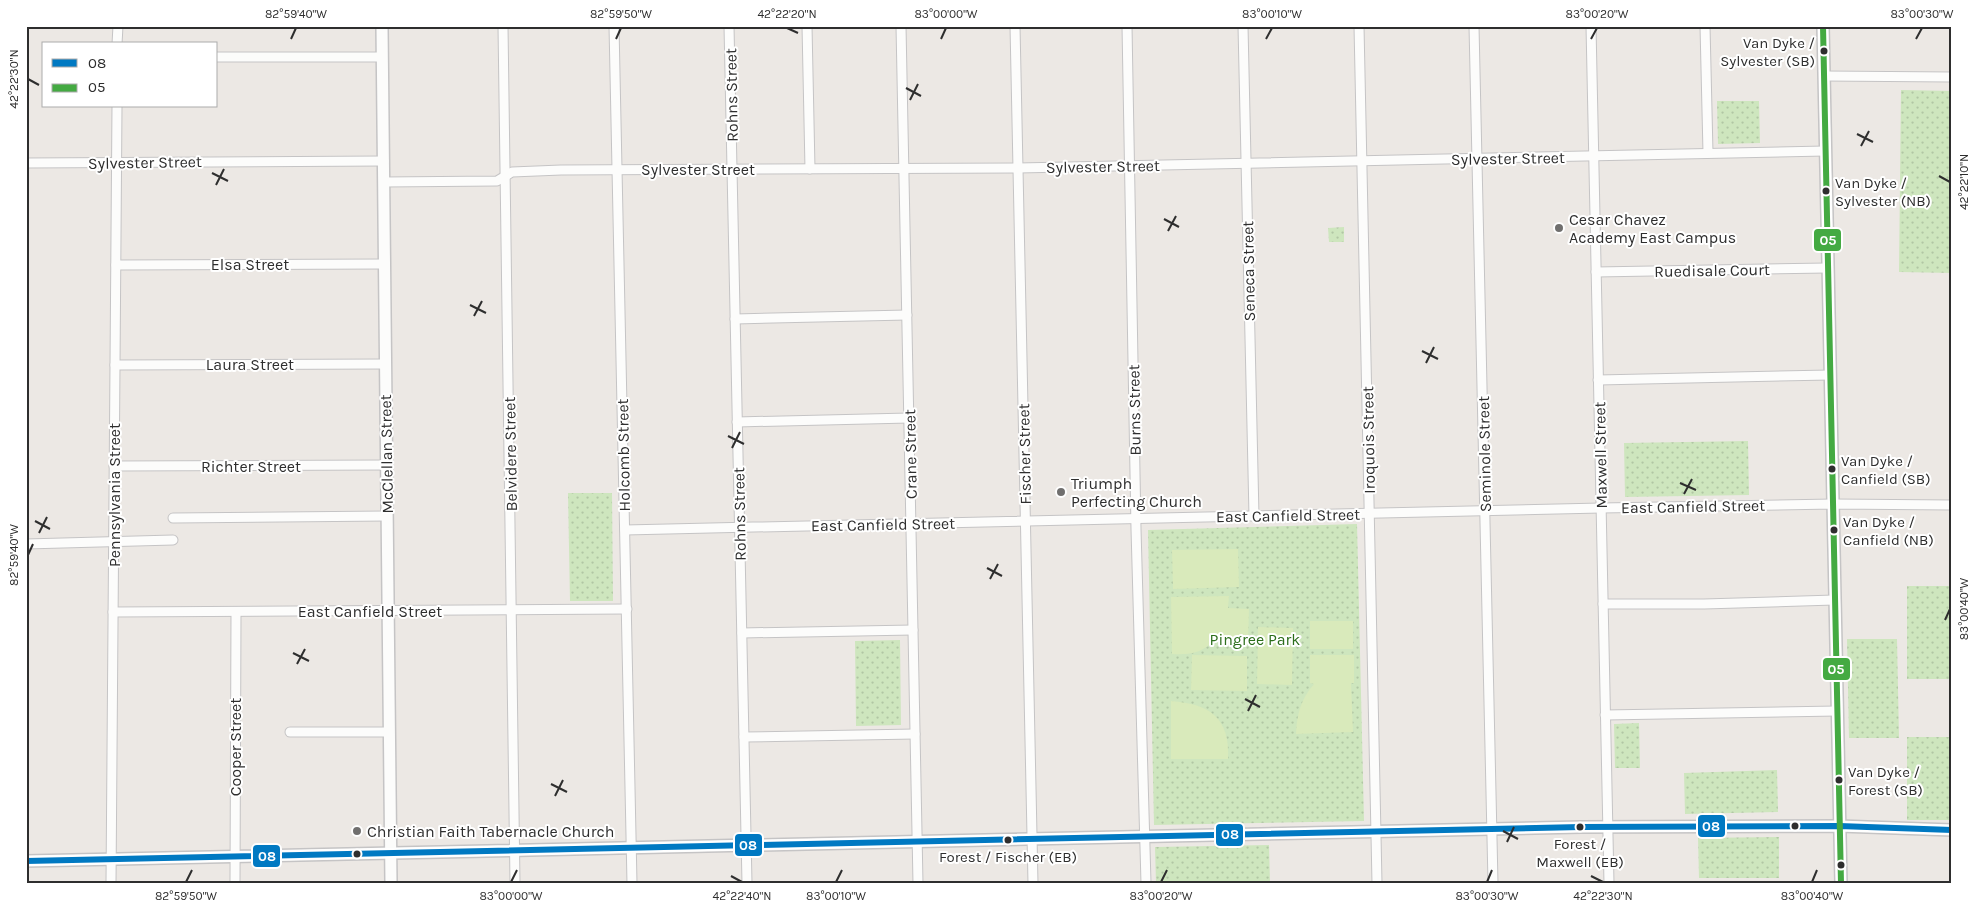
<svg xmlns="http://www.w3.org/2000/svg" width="1978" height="909" viewBox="0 0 1978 909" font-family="Karla,sans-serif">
  <defs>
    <pattern id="grass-dots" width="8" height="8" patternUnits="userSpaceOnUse" patternTransform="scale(1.25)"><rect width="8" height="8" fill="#cee6be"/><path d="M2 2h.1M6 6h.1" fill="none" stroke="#b1c6a4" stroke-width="1.8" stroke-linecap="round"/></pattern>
  </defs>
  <rect width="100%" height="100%" fill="#ece8e4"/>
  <g fill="url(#grass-dots)">
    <path d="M 1901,90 L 1952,91 L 1952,273 L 1899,272 Z"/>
    <path d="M 1717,101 L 1759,101 L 1760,143 L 1718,144 Z"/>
    <path d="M 1344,227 L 1344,242 L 1329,242 L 1328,228 Z"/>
    <path d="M 1748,441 L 1749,495 L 1625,497 L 1624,443 Z"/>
    <path d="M 568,493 L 612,493 L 613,601 L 570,601 Z"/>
    <path d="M 1357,524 L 1364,821 L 1154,825 L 1148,530 Z"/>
    <rect x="1907" y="586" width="45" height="93"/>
    <path d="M 1847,639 L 1897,639 L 1899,738 L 1849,738 Z"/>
    <path d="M 900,640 L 901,725 L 856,726 L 855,641 Z"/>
    <path d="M 1639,723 L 1640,768 L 1615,768 L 1614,724 Z"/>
    <rect x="1907" y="737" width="45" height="83"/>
    <path d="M 1777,770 L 1778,812 L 1685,814 L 1684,773 Z"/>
    <path d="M 1779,837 L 1779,878 L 1699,878 L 1698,838 Z"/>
    <path d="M 1269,845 L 1270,883 L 1156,883 L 1155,847 Z"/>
  </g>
  <g fill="#d9eabb">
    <path d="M 1238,549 L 1239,587 L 1173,589 L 1172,550 Z"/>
    <path d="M 1229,596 L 1228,608 L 1249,609 L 1248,644 L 1220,643 L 1220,635 C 1203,652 1196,655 1172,654 L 1171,597 Z"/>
    <rect x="1310" y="621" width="43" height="28"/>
    <path d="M 1258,627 L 1293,628 L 1292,685 L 1257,684 Z"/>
    <path d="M 1192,655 L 1247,656 L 1247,691 L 1191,690 Z"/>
    <path d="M 1310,655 L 1354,655 L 1354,683 L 1351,683 L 1353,732 L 1296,734 C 1297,713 1301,699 1314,684 L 1310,683 Z"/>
    <path d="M 1171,701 C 1210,704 1230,718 1228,759 L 1171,759 Z"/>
  </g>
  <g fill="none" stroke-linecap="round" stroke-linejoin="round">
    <g stroke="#c5c4c5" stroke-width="11">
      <g id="street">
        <path d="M 503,26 L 515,883"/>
        <path d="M 614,26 L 632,883"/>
        <path d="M 729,26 L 747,883"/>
        <path d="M 807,26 L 810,169"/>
        <path d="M 901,26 L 918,883"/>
        <path d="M 1015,26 L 1033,883"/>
        <path d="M 1127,26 L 1136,529 L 1146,883"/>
        <path d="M 1243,26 L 1254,516"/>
        <path d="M 1359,26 L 1377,883"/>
        <path d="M 1474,26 L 1493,883"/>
        <path d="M 1591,26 L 1609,883"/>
        <path d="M 1705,26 L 1708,153"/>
        <path d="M 117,44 L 118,26"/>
        <path d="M 216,57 L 382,57"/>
        <path d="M 1824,76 L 1952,77"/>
        <path d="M 26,163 L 384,161"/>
        <path d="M 384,182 L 497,181 L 512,172 L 561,170 L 1018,168 L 1825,151"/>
        <path d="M 116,265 L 385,264"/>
        <path d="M 1596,272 L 1827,268"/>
        <path d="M 735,319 L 907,315"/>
        <path d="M 115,365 L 386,364"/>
        <path d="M 1598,380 L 1830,375"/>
        <path d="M 737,422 L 909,418"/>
        <path d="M 114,466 L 387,465"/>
        <path d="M 173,518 L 387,516"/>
        <path d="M 625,530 L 1601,508 L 1833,504 L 1952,505"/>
        <path d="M 26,544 L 173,540"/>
        <path d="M 1603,604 L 1704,604 L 1834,600"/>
        <path d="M 113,612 L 627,609"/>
        <path d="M 742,633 L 913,630"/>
        <path d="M 1605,715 L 1837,711"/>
        <path d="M 290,732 L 389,732"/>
        <path d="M 744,737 L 915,734"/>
        <path d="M 111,883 L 117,106"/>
        <path d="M 235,883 L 236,612"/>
      </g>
    </g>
    <g stroke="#c5c4c5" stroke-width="14">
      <g id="secondary">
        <path d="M 382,26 L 391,883"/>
        <path d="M 1823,26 L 1841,883"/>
        <path d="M 26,861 L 1581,827 L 1839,826 L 1952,830"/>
      </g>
    </g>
    <use href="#street" stroke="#fcfcfb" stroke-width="9"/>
    <use href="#secondary" stroke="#fcfcfb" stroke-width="11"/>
    <g stroke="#fff" stroke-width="10">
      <path id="bus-1" d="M 26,861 L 1581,827 L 1839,826 L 1952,830"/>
    </g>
    <g stroke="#fff" stroke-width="10">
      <path id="bus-2" d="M 1823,26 L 1841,883"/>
    </g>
    <use href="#bus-1" stroke="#0079c2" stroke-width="6"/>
    <use href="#bus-2" stroke="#44aa42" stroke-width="6"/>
  </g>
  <path fill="none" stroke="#2e2e2e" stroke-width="2" d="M 787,28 L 798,33M 291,39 L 296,28M 616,39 L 621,28M 941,39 L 946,28M 1266,39 L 1272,28M 1591,39 L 1597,28M 1916,39 L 1922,28M 28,79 L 39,85M 906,88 L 921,96M 910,100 L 918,84M 1857,134 L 1873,142M 1861,146 L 1869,131M 212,173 L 228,181M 1939,176 L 1950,182M 216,185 L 224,169M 1164,219 L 1179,227M 1168,231 L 1176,216M 470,305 L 486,313M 474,316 L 482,301M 1422,351 L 1438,359M 1426,363 L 1434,347M 728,436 L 744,444M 732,448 L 740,432M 1680,483 L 1696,490M 1684,494 L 1692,479M 35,521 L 50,529M 39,533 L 47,517M 28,555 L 33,544M 987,568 L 1002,576M 990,579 L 998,564M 1945,620 L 1950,609M 293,653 L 309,661M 297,664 L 305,649M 1245,699 L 1260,707M 1248,711 L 1256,695M 551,784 L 567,792M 555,796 L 563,780M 1503,831 L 1518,839M 1507,842 L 1514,827M 731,876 L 742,882M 1591,876 L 1603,882M 186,882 L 192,870M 511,882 L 517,870M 836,882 L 842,870M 1161,882 L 1167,870M 1487,882 L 1492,870M 1812,882 L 1817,870"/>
  <g fill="#2e2e2e" stroke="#fff" stroke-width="2">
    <circle cx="1824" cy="51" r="4.5"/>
    <circle cx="1826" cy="191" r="4.5"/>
    <circle cx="1832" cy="469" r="4.5"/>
    <circle cx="1834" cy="530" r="4.5"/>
    <circle cx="1839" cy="780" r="4.5"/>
    <circle cx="1795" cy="826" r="4.5"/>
    <circle cx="1580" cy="827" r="4.5"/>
    <circle cx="1008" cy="840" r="4.5"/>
    <circle cx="357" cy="854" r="4.5"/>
    <circle cx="1841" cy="865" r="4.5"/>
  </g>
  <g fill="#706f6e" stroke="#fff" stroke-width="2">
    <circle cx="1559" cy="228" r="5"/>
    <circle cx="1061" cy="492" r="5"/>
    <circle cx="357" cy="831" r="5"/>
  </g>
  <g text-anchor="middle" stroke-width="4" stroke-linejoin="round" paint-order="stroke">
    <g font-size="15" fill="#2e2e2e" stroke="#fff" text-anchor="start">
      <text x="1815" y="48" text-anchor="end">Van Dyke /<tspan x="1815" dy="18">Sylvester (SB)</tspan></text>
      <text x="1835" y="188">Van Dyke /<tspan x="1835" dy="18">Sylvester (NB)</tspan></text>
      <text x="1841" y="466">Van Dyke /<tspan x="1841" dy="18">Canfield (SB)</tspan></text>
      <text x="1843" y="527">Van Dyke /<tspan x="1843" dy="18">Canfield (NB)</tspan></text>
      <text x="1848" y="777">Van Dyke /<tspan x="1848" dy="18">Forest (SB)</tspan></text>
      <text x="1580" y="849" text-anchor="middle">Forest /<tspan x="1580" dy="18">Maxwell (EB)</tspan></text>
      <text x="1008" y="862" text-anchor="middle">Forest / Fischer (EB)</text>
    </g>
    <g font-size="16" fill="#2e2e2e" stroke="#fff">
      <text transform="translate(731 95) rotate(-91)" y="6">Rohns Street</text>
      <text transform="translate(1508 158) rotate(-1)" y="6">Sylvester Street</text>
      <text transform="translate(145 162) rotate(-1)" y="6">Sylvester Street</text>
      <text transform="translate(1103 166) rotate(-1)" y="6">Sylvester Street</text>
      <text x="698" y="175">Sylvester Street</text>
      <text x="250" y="270">Elsa Street</text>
      <text transform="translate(1712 270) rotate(-1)" y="6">Ruedisale Court</text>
      <text transform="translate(1248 271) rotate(-91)" y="6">Seneca Street</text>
      <text x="250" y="370">Laura Street</text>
      <text transform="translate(1134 410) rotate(-91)" y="6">Burns Street</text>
      <text transform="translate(1368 440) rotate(-91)" y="6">Iroquois Street</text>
      <text transform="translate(386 454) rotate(-91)" y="6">McClellan Street</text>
      <text transform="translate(510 454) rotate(-91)" y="6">Belvidere Street</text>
      <text transform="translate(910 454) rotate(-91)" y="6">Crane Street</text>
      <text transform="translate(1024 454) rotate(-91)" y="6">Fischer Street</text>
      <text transform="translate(1484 454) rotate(-91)" y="6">Seminole Street</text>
      <text transform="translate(623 455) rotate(-91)" y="6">Holcomb Street</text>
      <text transform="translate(1600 455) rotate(-91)" y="6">Maxwell Street</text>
      <text x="251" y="472">Richter Street</text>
      <text transform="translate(114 495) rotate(-90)" y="6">Pennsylvania Street</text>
      <text transform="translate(1693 506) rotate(-1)" y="6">East Canfield Street</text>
      <text transform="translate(739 514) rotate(-91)" y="6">Rohns Street</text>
      <text transform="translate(1288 515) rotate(-1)" y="6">East Canfield Street</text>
      <text transform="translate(883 524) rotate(-1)" y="6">East Canfield Street</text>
      <text x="370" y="617">East Canfield Street</text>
      <text transform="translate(235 747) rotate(-90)" y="6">Cooper Street</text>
    </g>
    <g font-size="16" fill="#2e2e2e" stroke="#fff" text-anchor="start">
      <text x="1569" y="225">Cesar Chavez<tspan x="1569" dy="18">Academy East Campus</tspan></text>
      <text x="1071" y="489">Triumph<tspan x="1071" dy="18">Perfecting Church</tspan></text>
      <text x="367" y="837">Christian Faith Tabernacle Church</text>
    </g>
    <g font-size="16" fill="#2c6e1b" stroke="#fff">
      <text x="1255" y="645">Pingree Park</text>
    </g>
  </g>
  <g stroke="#fff" stroke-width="2">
    <rect x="1813" y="228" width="29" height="24" rx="5" fill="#44aa42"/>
    <rect x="1822" y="657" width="29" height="24" rx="5" fill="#44aa42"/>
    <rect x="1697" y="814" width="29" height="24" rx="5" fill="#0079c2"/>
    <rect x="1215" y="823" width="29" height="24" rx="5" fill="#0079c2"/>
    <rect x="734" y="833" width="29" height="24" rx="5" fill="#0079c2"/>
    <rect x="252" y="844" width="29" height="24" rx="5" fill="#0079c2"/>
  </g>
  <g font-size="14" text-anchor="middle" font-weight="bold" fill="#fff">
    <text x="1828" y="245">05</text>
    <text x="1836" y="674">05</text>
    <text x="1711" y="831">08</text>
    <text x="1230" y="839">08</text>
    <text x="748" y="850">08</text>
    <text x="267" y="861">08</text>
  </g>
  <rect width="1978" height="909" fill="none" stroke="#ffffff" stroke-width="55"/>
  <rect x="42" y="42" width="175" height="65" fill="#ffffff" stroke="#ababab"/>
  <rect x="52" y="59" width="25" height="8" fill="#0079c2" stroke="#ababab"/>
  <text x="88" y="68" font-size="15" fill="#2e2e2e">08</text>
  <rect x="52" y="84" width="25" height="8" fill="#44aa42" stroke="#ababab"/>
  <text x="88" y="92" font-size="15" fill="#2e2e2e">05</text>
  <rect x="28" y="28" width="1922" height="854" fill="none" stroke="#2e2e2e" stroke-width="2"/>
  <g font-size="12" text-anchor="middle" fill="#2e2e2e">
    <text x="296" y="18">82°59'40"W</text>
    <text x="621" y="18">82°59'50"W</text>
    <text x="787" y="18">42°22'20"N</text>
    <text x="946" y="18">83°00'00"W</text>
    <text x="1272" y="18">83°00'10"W</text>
    <text x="1597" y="18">83°00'20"W</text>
    <text x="1922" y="18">83°00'30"W</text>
    <text transform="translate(14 79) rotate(-90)" y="4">42°22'30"N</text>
    <text transform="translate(1964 182) rotate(-90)" y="4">42°22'10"N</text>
    <text transform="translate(14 555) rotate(-90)" y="4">82°59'40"W</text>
    <text transform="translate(1964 609) rotate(-90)" y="4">83°00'40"W</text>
    <text x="186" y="900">82°59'50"W</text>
    <text x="511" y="900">83°00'00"W</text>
    <text x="742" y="900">42°22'40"N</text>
    <text x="836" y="900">83°00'10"W</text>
    <text x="1161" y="900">83°00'20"W</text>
    <text x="1487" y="900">83°00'30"W</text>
    <text x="1603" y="900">42°22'30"N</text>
    <text x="1812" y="900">83°00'40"W</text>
  </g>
</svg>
